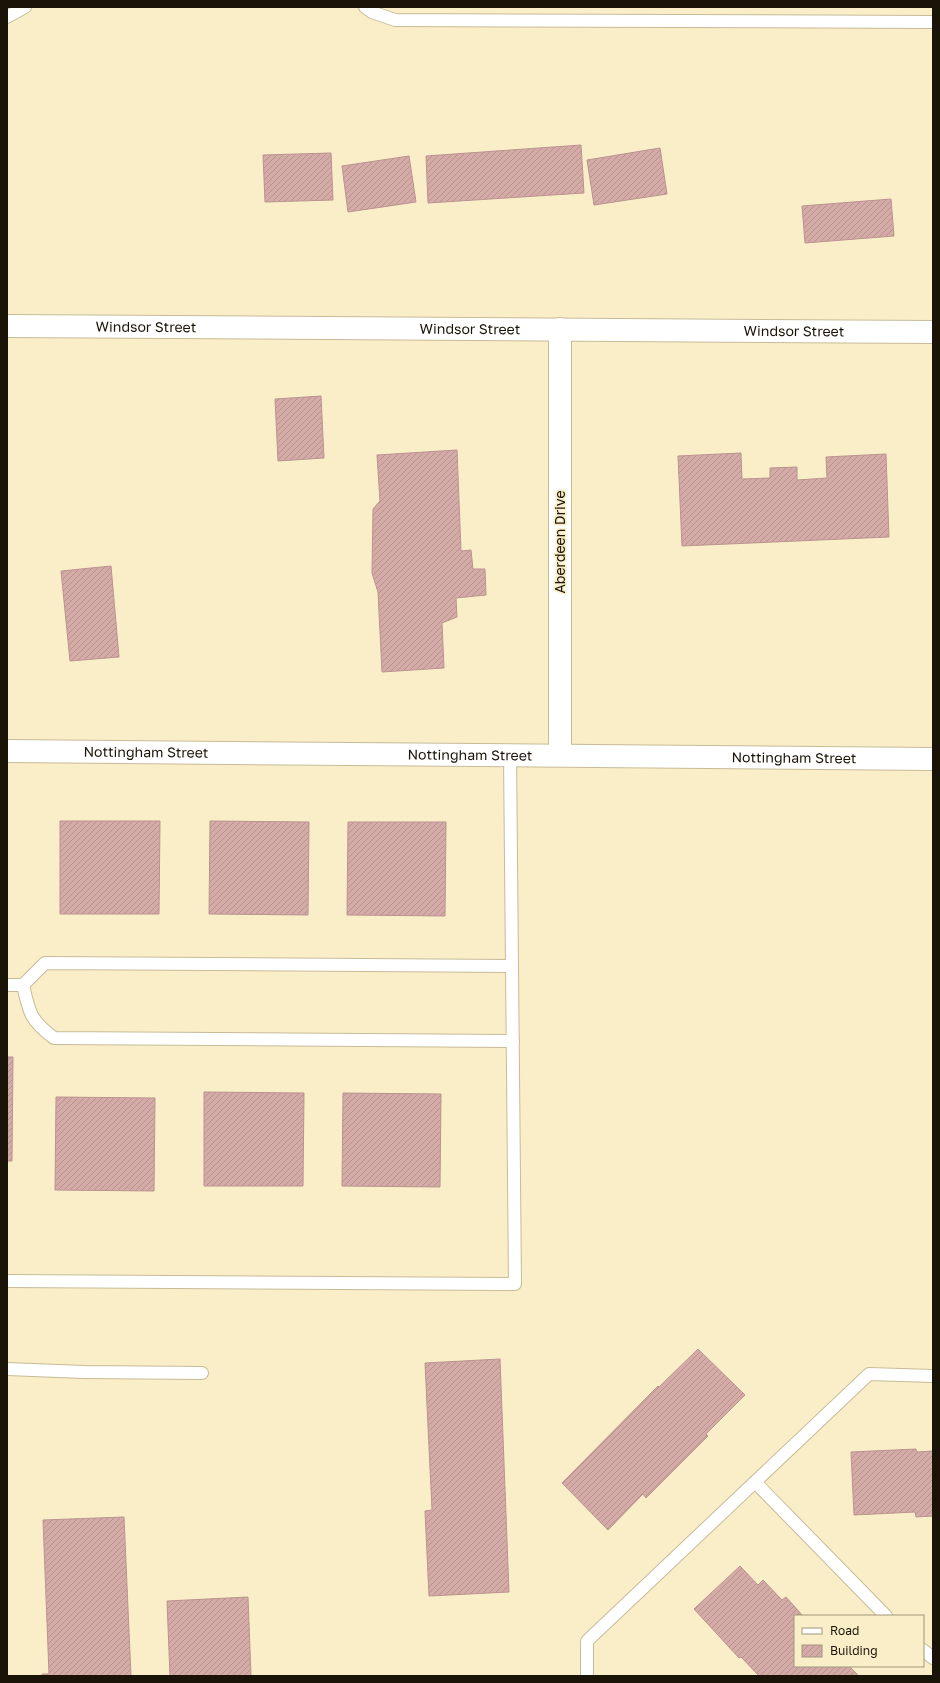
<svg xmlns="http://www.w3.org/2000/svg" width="940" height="1683" viewBox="0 0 940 1683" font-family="'Golos Text',sans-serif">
  <defs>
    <pattern id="building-hatch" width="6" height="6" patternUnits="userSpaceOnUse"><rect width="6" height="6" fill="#d5aba8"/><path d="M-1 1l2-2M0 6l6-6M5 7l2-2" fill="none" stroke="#b6928f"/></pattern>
  </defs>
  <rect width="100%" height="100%" fill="#faeec9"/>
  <g fill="url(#building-hatch)" stroke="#bb938f">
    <path d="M 581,145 L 584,193 L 428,203 L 426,156 Z"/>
    <path d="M 660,148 L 667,194 L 594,205 L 587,160 Z"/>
    <path d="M 331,153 L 333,200 L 265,202 L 263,155 Z"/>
    <path d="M 409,156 L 416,202 L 348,212 L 342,166 Z"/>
    <path d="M 891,199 L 894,236 L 805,243 L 802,206 Z"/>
    <path d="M 321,396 L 324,458 L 278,461 L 275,399 Z"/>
    <path d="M 457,450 L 461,551 L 471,550 L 473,569 L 485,569 L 486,595 L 456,598 L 457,617 L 442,623 L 444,668 L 382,672 L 378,592 L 372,573 L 373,509 L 380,501 L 377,455 Z"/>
    <path d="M 741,453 L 742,479 L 770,478 L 770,468 L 797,467 L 797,480 L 827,478 L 826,457 L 886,454 L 889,537 L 682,546 L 678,456 Z"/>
    <path d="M 111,566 L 119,657 L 70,661 L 61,571 Z"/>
    <path d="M 60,821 L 160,821 L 159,914 L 60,914 Z"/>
    <path d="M 210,821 L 309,822 L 308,915 L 209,914 Z"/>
    <path d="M 348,822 L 446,822 L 445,916 L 347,915 Z"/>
    <path d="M 7,1057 L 13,1057 L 12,1161 L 7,1161 Z"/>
    <path d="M 204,1092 L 304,1093 L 303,1186 L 204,1186 Z"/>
    <path d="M 343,1093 L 441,1094 L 440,1187 L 342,1186 Z"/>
    <path d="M 56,1097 L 155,1098 L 154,1191 L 55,1190 Z"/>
    <path d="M 698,1349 L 745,1395 L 706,1434 L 708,1436 L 646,1498 L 643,1494 L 608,1530 L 562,1483 L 658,1386 L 659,1387 Z"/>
    <path d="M 500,1359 L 509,1592 L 429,1596 L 425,1511 L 432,1510 L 425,1363 Z"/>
    <path d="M 916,1449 L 917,1452 L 933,1451 L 933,1516 L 916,1517 L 915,1512 L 854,1515 L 851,1452 Z"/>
    <path d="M 124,1517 L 131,1676 L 42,1676 L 42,1674 L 49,1674 L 43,1520 Z"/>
    <path d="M 740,1566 L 758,1585 L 763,1580 L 782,1600 L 786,1597 L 803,1616 L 795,1616 L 795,1666 L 849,1666 L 859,1676 L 759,1676 L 741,1657 L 739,1658 L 694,1609 Z"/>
    <path d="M 248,1597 L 251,1676 L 170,1676 L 167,1601 Z"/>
  </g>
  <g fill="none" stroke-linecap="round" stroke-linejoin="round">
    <g stroke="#c7bb98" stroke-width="14">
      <g id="service">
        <path d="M 365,7 L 372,12 L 395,20 L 933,22"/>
        <path d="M 7,17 L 25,7"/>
        <path d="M 512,966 L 45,963 L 23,985 C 29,1013 31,1021 54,1038 L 513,1041"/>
        <path d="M 7,985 L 23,985"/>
        <path d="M 7,1281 L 515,1284 L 510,754"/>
        <path d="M 7,1369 L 84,1372 L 202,1373"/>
        <path d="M 755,1482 L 886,1616"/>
        <path d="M 923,1650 L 933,1658"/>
        <path d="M 587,1676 L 587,1641 L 869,1374 L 933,1376"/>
      </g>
    </g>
    <g stroke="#c7bb98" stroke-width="24">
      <g id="minor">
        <path id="s1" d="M 7,326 L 933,332"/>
        <path d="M 560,329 L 560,755"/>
        <path id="s2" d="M 7,751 L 933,759"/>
      </g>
    </g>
    <use href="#service" stroke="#fff" stroke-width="12"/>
    <use href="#minor" stroke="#fff" stroke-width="22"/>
  </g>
  <g text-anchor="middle" stroke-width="3.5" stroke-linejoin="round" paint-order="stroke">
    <g font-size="14" fill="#191407" stroke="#faeec9">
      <text dy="5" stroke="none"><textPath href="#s1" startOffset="139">Windsor Street</textPath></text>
      <text dy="5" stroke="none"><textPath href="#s1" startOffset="463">Windsor Street</textPath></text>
      <text dy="5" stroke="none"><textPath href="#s1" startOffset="787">Windsor Street</textPath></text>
      <text transform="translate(560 542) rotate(-90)" y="5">Aberdeen Drive</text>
      <text dy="5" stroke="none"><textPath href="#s2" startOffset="139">Nottingham Street</textPath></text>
      <text dy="5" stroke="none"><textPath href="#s2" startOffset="463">Nottingham Street</textPath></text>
      <text dy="5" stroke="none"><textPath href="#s2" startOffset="787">Nottingham Street</textPath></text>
    </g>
  </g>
  <rect width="940" height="1683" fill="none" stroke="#191407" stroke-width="16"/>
  <rect x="794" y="1615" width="130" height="52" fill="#faeec9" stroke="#a0977b"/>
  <rect x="802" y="1628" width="20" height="6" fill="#ffffff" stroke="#a0977b"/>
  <text x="830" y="1635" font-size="12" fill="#191407">Road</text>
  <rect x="802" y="1645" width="20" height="12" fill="url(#building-hatch)" stroke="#a0977b"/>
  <text x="830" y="1655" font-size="12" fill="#191407">Building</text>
</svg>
